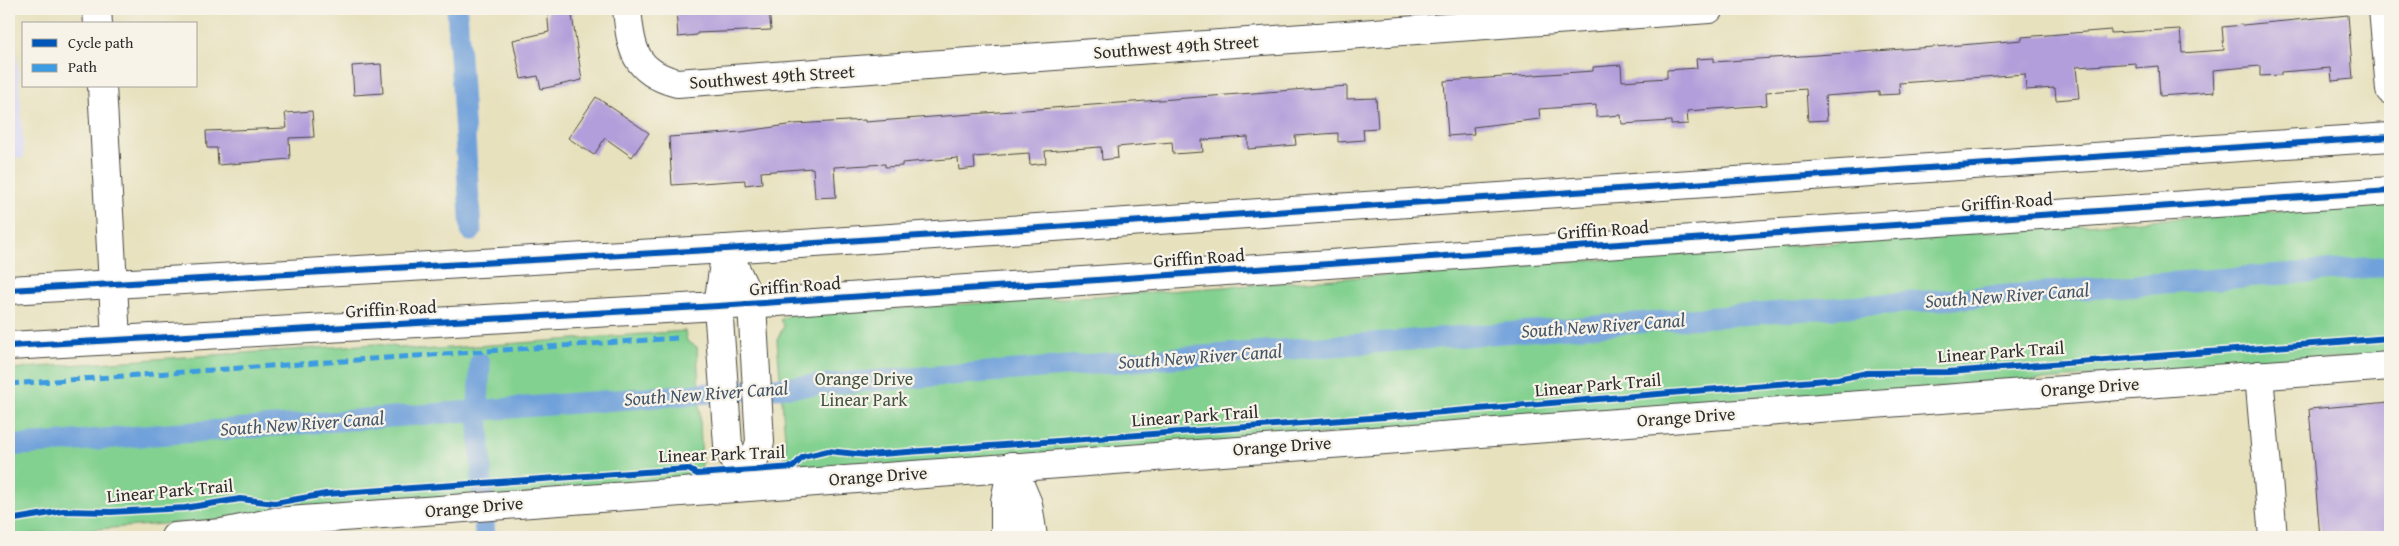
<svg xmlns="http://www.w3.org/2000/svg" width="2399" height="546" viewBox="0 0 2399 546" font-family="'Gentium Book Plus',serif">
  <rect width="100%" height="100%" fill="#f7f3e8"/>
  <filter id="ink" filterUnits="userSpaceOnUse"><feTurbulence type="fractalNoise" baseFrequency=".02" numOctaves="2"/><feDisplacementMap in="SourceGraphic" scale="10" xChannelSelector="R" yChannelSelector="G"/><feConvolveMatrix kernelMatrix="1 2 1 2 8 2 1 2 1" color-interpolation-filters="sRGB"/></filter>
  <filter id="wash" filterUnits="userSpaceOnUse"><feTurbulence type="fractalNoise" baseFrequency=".0096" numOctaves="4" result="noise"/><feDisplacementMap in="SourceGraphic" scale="20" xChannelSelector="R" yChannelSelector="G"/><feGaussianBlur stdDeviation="1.12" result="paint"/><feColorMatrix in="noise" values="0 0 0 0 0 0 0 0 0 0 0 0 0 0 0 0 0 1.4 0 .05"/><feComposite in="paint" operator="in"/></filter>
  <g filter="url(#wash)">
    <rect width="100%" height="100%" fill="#e7e1be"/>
    <path fill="#d6d8f8" d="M 9,9 L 14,9 L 24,158 L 9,159 Z"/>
    <g fill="#83d190" stroke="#577e5e">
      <path d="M 2390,203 L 2390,354 L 819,472 C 804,470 791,467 782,454 L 786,450 L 777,340 L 784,326 L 780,320 L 789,315 L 1112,295 Z"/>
      <path d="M 685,331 L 687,341 L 697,347 L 702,468 L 690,479 L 471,500 L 9,536 L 9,369 L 376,344 L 421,350 Z"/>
    </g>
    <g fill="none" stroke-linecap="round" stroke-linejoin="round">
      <g stroke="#71a1da" stroke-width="21">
        <path d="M 457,9 L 471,231"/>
        <path d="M 480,363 L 478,410 L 485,537"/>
        <path d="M 9,446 L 2390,266"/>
      </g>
    </g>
    <g id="blocks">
      <g fill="#b29eda">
        <path d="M 547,9 L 571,9 L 582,80 L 541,89 L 538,76 L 521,79 L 513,40 L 549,32 Z"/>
        <path d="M 676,9 L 769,9 L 771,30 L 697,33 L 697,35 L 678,37 Z"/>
        <path d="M 2348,15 L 2353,79 L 2332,81 L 2331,68 L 2281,72 L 2281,75 L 2260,76 L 2260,66 L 2213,70 L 2214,92 L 2160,96 L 2158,66 L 2136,68 L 2136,63 L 2076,67 L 2079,98 L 2056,100 L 2055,88 L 2026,90 L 2025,74 L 1899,83 L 1900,94 L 1879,95 L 1879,92 L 1825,96 L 1827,120 L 1808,121 L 1806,89 L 1766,92 L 1767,105 L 1687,111 L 1688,124 L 1671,125 L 1671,121 L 1622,124 L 1621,115 L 1596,117 L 1596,105 L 1539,109 L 1540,119 L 1473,127 L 1474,134 L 1448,136 L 1444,81 L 1593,71 L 1593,67 L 1621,65 L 1622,81 L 1667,78 L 1667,70 L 1697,68 L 1696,59 L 1714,58 L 1714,62 L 1948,46 L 2022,40 L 2022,37 L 2111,30 L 2111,33 L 2180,29 L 2182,53 L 2224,50 L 2222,27 Z"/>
        <path d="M 381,64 L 383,93 L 354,95 L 352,66 Z"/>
        <path d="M 1347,86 L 1347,99 L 1376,98 L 1378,128 L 1363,129 L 1364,140 L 1338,142 L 1338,133 L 1295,136 L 1296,145 L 1248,149 L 1248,137 L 1202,140 L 1203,152 L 1173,154 L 1172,142 L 1117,147 L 1118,158 L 1102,160 L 1101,147 L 1045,151 L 1046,163 L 1030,165 L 1029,153 L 974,157 L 975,168 L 959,170 L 958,158 L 902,163 L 902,166 L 885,167 L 885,164 L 834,167 L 836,197 L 815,198 L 813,168 L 761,172 L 762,183 L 745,185 L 745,180 L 672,185 L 669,137 L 741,132 L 794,124 L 865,120 L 865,122 Z"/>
        <path d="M 596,97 L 649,133 L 632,157 L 605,138 L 594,155 L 568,138 Z"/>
        <path d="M 312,111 L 314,137 L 289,138 L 290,159 L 218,165 L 217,148 L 207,148 L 206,131 L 287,128 L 285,113 Z"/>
        <path d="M 2390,402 L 2390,537 L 2320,537 L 2309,409 Z"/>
      </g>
    </g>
  </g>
  <g filter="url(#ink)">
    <use href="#blocks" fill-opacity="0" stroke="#474641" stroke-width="1"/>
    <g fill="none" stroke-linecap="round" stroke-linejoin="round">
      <g stroke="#474641" stroke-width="30">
        <g id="minor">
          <path d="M 97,9 L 98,24"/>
          <path d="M 627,9 C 631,49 634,72 677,83 L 1709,9"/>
          <path d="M 2383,9 L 2390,90"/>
          <path d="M 102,86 L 116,339"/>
          <path d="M 726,249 L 752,304 L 760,442 L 745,486"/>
          <path d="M 726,249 L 718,306 L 728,445 L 745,486"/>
          <path d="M 2259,375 L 2273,537"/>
          <path d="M 1012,466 L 1028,504 L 1033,537"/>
          <path d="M 175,537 L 222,533 L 275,522 L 2390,366"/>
          <path d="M 1005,537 L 1005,501 L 1012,466"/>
        </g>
      </g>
      <g stroke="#474641" stroke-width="30">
        <g id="major">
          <path d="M 9,290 L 726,249 L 2390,137"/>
          <path d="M 9,346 L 718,306 L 2390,191"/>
        </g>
      </g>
      <use href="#minor" stroke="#fff" stroke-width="28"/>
      <use href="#major" stroke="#fff" stroke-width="28"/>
      <path stroke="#3d9ce1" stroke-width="5" stroke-dasharray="10 5" stroke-linecap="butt" d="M 9,384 L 677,338"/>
      <g stroke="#f7f3e8" stroke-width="9">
        <g id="cycleway">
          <path d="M 9,290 L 726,249 L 2390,137"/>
          <path d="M 9,346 L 718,306 L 2390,191"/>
          <path d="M 9,520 L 63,511 L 111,512 L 185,508 L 240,499 L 275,503 L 326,494 L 688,469 L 697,474 L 793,467 L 803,457 L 828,451 L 867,455 L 1384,417 L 1838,379 L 1867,373 L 1948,372 L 2390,338"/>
        </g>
      </g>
      <use href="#cycleway" stroke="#0057b8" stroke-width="6"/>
    </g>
  </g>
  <g text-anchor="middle" stroke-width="4.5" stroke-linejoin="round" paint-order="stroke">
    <g font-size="18" fill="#2b2b2b" stroke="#f7f3e8">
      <text transform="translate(1176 47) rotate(-4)" y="6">Southwest 49th Street</text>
      <text transform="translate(772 77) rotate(-4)" y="6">Southwest 49th Street</text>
      <text transform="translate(2007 202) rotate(-4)" y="6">Griffin Road</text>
      <text transform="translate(1603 230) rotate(-4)" y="6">Griffin Road</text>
      <text transform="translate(1199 258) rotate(-4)" y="6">Griffin Road</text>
      <text transform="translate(795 286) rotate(-4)" y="6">Griffin Road</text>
      <text transform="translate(391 309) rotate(-3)" y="6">Griffin Road</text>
      <text transform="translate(2001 352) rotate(-4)" y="6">Linear Park Trail</text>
      <text transform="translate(1598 385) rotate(-5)" y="6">Linear Park Trail</text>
      <text transform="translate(2090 387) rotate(-4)" y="6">Orange Drive</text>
      <text transform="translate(1195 416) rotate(-4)" y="6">Linear Park Trail</text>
      <text transform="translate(1686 417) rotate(-4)" y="6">Orange Drive</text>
      <text transform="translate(1282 446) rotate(-4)" y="6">Orange Drive</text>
      <text transform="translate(722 454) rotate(-2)" y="6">Linear Park Trail</text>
      <text transform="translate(878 476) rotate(-4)" y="6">Orange Drive</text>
      <text transform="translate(170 491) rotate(-5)" y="6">Linear Park Trail</text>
      <text transform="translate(474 507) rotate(-5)" y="6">Orange Drive</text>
    </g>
    <g font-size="18" fill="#415444" stroke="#f7f3e8">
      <text x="864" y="385">Orange Drive<tspan x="864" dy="21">Linear Park</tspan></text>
    </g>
    <g font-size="19" font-style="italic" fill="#445468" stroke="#f7f3e8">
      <text transform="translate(2007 295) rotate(-4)" y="7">South New River Canal</text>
      <text transform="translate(1603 325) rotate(-4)" y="7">South New River Canal</text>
      <text transform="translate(1200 356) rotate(-4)" y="7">South New River Canal</text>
      <text transform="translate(706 393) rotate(-4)" y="7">South New River Canal</text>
      <text transform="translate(302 423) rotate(-4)" y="7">South New River Canal</text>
    </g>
  </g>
  <rect width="2399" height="546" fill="none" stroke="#f7f3e8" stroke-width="30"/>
  <rect x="22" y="22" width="175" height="65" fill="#f7f3e8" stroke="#a5a39c"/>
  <rect x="32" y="39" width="25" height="8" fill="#0057b8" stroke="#a5a39c"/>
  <text x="68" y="48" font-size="15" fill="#2b2b2b">Cycle path</text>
  <rect x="32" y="64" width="25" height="8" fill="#3d9ce1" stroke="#a5a39c"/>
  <text x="68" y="72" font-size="15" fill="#2b2b2b">Path</text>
</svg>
